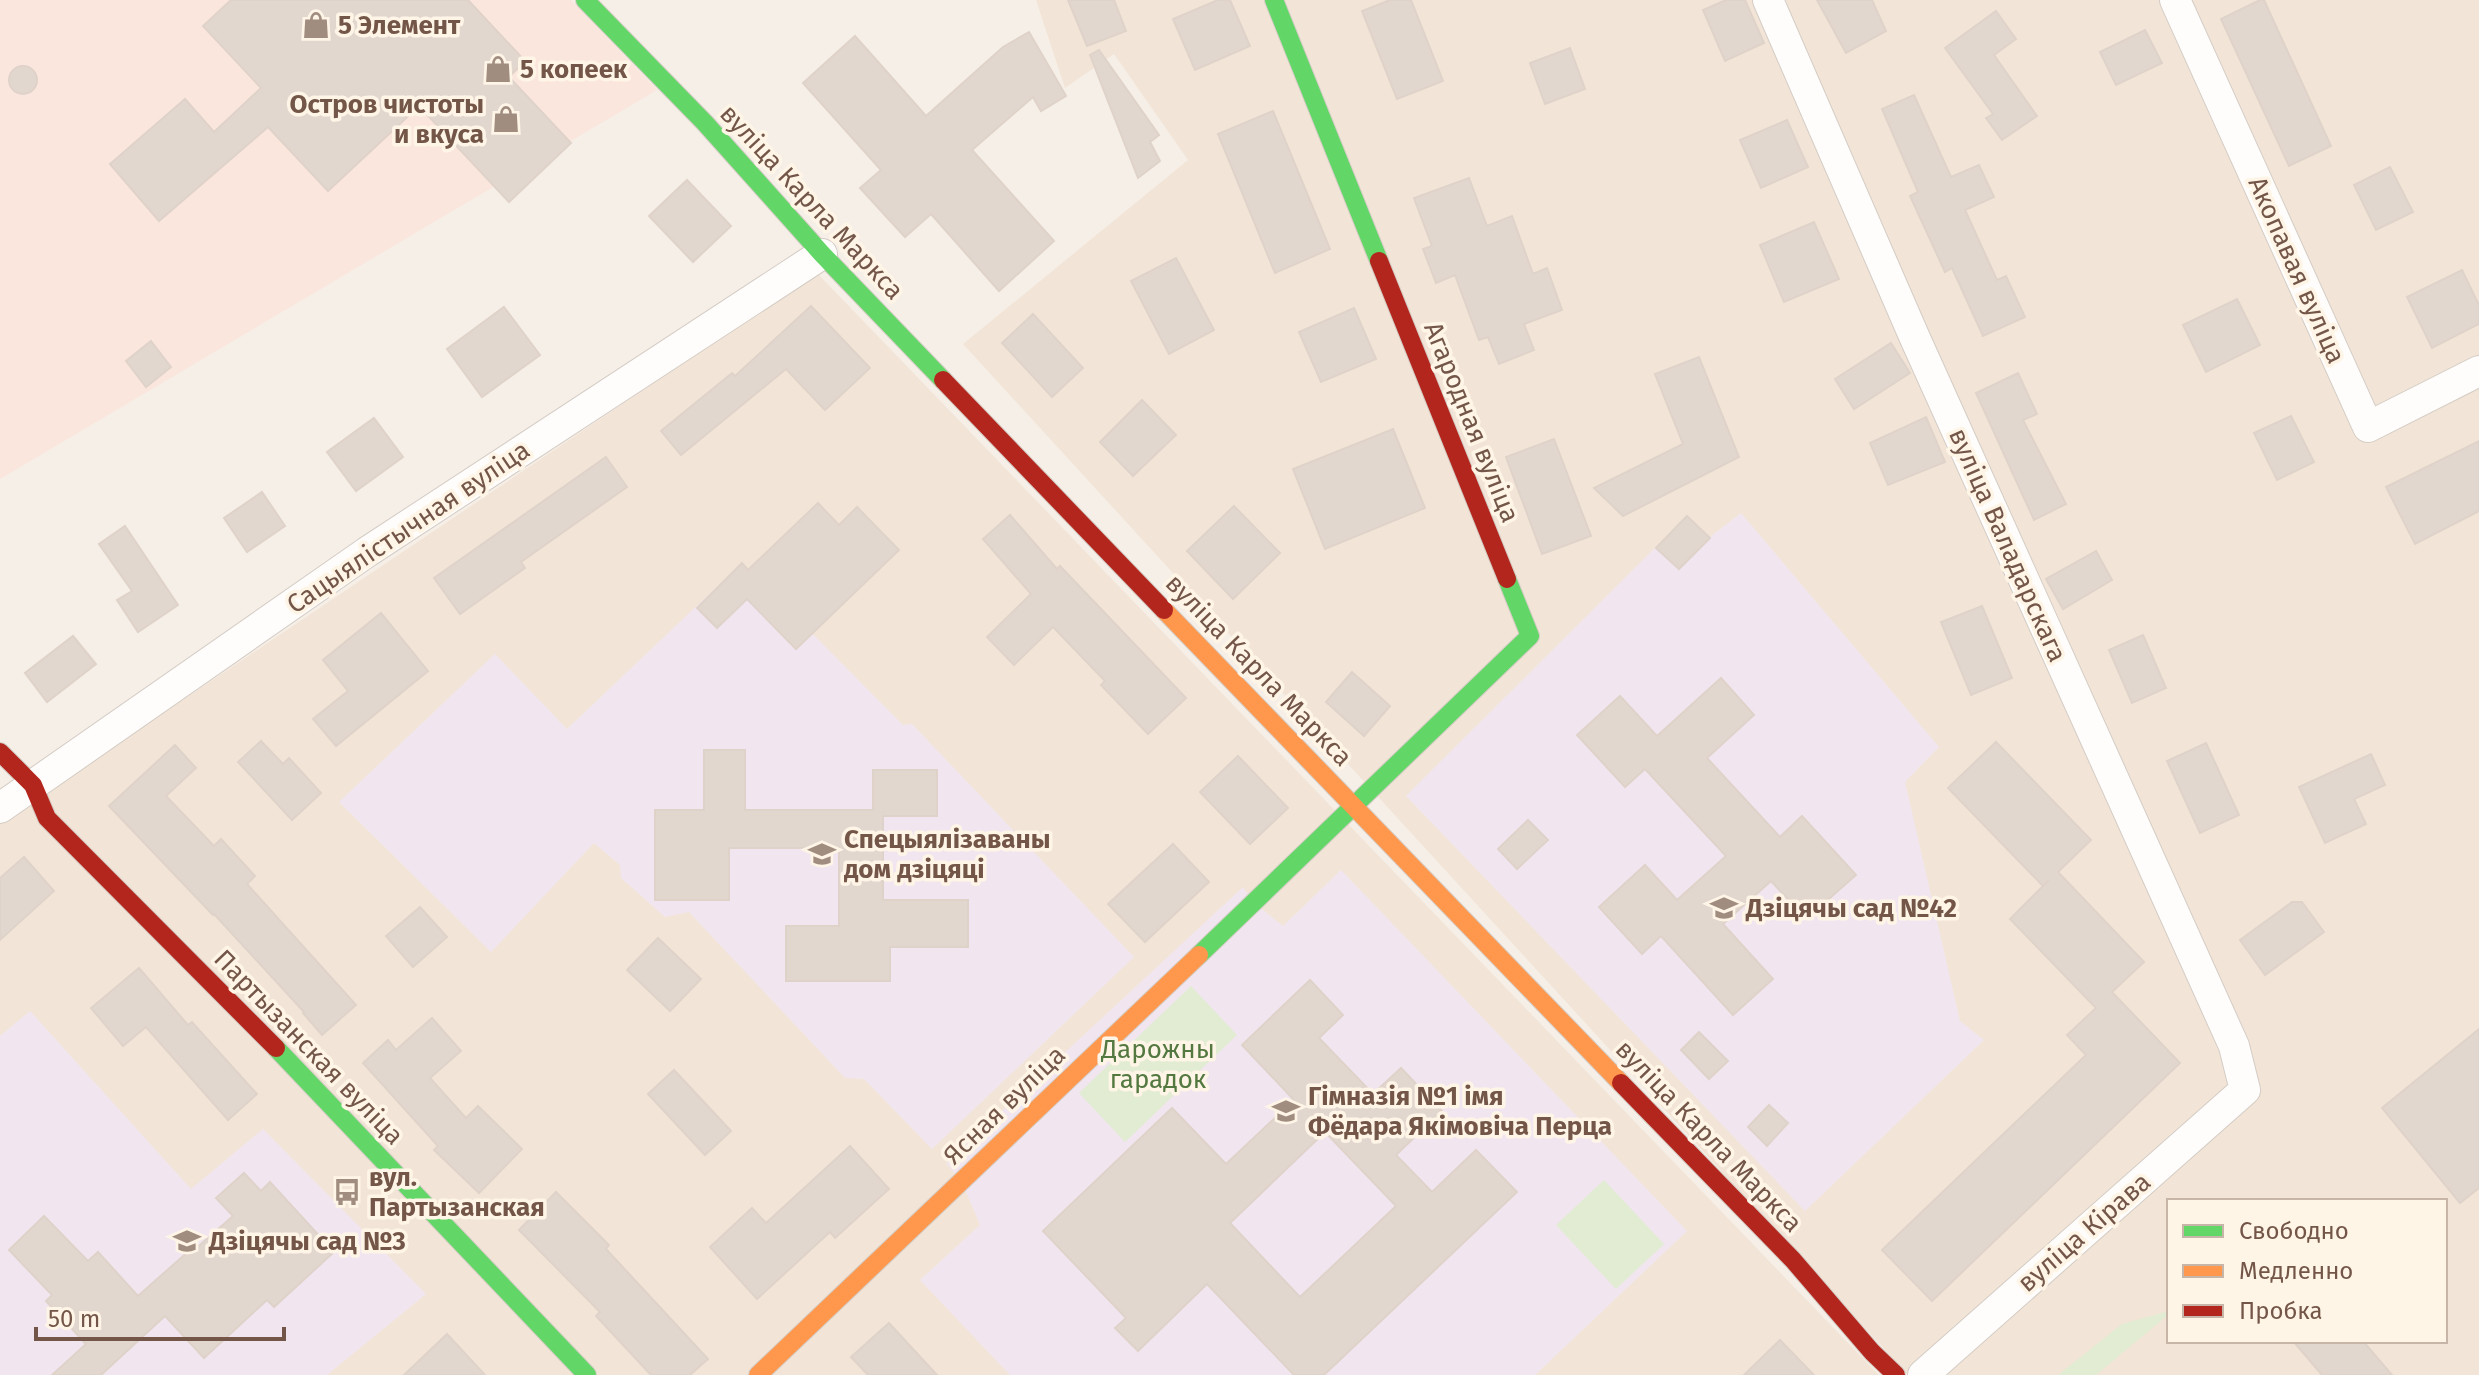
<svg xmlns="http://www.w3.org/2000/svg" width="2479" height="1375" viewBox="0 0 2479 1375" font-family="'Fira Sans',sans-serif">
  <rect width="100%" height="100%" fill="#f6efe7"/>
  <g fill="#f2e5d7" fill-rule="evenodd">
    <path d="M 1036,0 L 2479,0 L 2479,1375 L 1908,1375 L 963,344 L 1188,160 L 1114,54 L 1065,88 ZM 2169,1201 L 2445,1201 L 2445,1341 L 2169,1341 Z"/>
    <path d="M 817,273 L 1879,1375 L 0,1375 L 0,823 Z"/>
  </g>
  <path fill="#fae6dd" d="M 0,0 L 571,0 L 657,90 L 0,479 Z"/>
  <g fill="#f1e6f0">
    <path d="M 1741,513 L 1939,747 L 1905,782 L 1960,1021 L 1984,1040 L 1805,1211 L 1406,796 L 1687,516 L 1710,537 Z"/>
    <path d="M 742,563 L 903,725 L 912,724 L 1134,957 L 932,1149 L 864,1079 L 845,1078 L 689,912 L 665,917 L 621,878 L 620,865 L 594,843 L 491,952 L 339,802 L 495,654 L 567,729 Z"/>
    <path d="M 1341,870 L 1687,1231 L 1535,1375 L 1010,1375 L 920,1280 L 980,1225 L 962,1182 L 946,1163 L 1243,887 L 1253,902 L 1283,926 Z"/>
    <path d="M 30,1011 L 191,1189 L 263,1129 L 426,1294 L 327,1375 L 0,1375 L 0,1036 Z"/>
  </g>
  <g fill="#e2ecd2">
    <path d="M 1191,986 L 1237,1035 L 1125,1142 L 1079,1093 Z"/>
    <path d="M 1604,1180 L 1664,1244 L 1616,1289 L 1556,1225 Z"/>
    <path d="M 2169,1311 L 2169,1314 L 2096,1375 L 2058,1375 L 2122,1324 Z"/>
  </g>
  <g fill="#e2d7cf" stroke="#dfd2c9" stroke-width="2" fill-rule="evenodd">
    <path d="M 231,0 L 468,0 L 525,61 L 509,77 L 571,143 L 509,202 L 419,106 L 328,191 L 268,127 L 159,221 L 110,164 L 185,99 L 214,132 L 261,88 L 203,26 Z"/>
    <path d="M 1068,0 L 1114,0 L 1126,31 L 1087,46 Z"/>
    <path d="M 1218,0 L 1230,0 L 1250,46 L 1195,70 L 1173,19 Z"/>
    <path d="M 1390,0 L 1411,0 L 1443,81 L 1397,99 L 1362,11 Z"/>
    <path d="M 1726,0 L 1745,0 L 1764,43 L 1725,61 L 1703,10 Z"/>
    <path d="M 1817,0 L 1872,0 L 1886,31 L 1846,53 Z"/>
    <path d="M 2260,0 L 2264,0 L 2331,146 L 2289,166 L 2221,19 Z"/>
    <path d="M 1996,11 L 2016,39 L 1994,55 L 2037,116 L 2002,140 L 1986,118 L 1993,114 L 1945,48 Z"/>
    <path d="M 2145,30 L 2162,63 L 2116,85 L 2100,52 Z"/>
    <path d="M 1029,32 L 1066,96 L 1041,111 L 1033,97 L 972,150 L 1054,241 L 999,291 L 931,214 L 905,237 L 860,188 L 881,170 L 803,83 L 855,36 L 926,116 L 1003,47 Z"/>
    <path d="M 1570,48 L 1585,89 L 1545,104 L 1530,63 Z"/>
    <path d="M 1099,50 L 1159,135 L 1150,142 L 1160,161 L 1138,178 L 1090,55 Z"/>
    <circle cx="23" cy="80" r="14"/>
    <path d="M 1914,95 L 1951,177 L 1979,165 L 1994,197 L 1965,210 L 1997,280 L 2006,276 L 2025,317 L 1983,336 L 1952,268 L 1945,272 L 1910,196 L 1918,192 L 1882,109 Z"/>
    <path d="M 1273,111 L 1330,249 L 1275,273 L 1218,134 Z"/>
    <path d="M 1787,120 L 1808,167 L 1761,188 L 1740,140 Z"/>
    <path d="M 2390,167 L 2413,212 L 2376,230 L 2354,185 Z"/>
    <path d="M 1469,178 L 1487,226 L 1512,216 L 1533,274 L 1547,268 L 1562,310 L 1524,324 L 1534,350 L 1499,364 L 1488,337 L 1479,340 L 1455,275 L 1436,283 L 1423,249 L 1432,246 L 1414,198 Z"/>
    <path d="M 687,180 L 731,226 L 693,262 L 649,216 Z"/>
    <path d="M 1814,222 L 1839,279 L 1784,302 L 1760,245 Z"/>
    <path d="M 1176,258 L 1214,330 L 1169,354 L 1131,281 Z"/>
    <path d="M 2462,270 L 2479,305 L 2479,324 L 2432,348 L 2407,297 Z"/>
    <path d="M 2237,299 L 2260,345 L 2206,372 L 2183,325 Z"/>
    <path d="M 811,306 L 870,368 L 825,410 L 786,369 L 681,455 L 661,431 L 732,373 L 735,376 Z"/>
    <path d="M 504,307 L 540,355 L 482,397 L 447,349 Z"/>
    <path d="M 1354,308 L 1376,359 L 1321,382 L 1299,332 Z"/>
    <path d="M 1033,314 L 1083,368 L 1052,397 L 1002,343 Z"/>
    <path d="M 151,341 L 171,367 L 146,387 L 126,361 Z"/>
    <path d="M 1891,343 L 1910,373 L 1854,409 L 1835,379 Z"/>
    <path d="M 1699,357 L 1739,457 L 1623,516 L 1594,488 L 1683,444 L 1655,374 Z"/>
    <path d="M 2018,373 L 2037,414 L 2023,420 L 2066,504 L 2034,520 L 1976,393 Z"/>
    <path d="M 1142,400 L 1176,435 L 1133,476 L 1100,442 Z"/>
    <path d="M 2291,416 L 2314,462 L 2277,480 L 2254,433 Z"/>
    <path d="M 1926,417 L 1945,462 L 1888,485 L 1870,443 Z"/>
    <path d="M 374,418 L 403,457 L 356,491 L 327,452 Z"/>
    <path d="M 1393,429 L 1425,508 L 1325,549 L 1293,469 Z"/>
    <path d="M 1554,439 L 1591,536 L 1542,554 L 1506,457 Z"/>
    <path d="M 2479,441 L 2479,511 L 2415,544 L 2386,487 Z"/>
    <path d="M 606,457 L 627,487 L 521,562 L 525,568 L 460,614 L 434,578 Z"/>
    <path d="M 262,492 L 285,526 L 247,552 L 224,518 Z"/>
    <path d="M 818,503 L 839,525 L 857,507 L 899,550 L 796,649 L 747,599 L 717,628 L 697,608 L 742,563 L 748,570 Z"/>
    <path d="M 1234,506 L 1280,553 L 1233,599 L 1187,551 Z"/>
    <path d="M 1010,515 L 1057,569 L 1060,566 L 1186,698 L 1148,734 L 1101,685 L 1105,681 L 1053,627 L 1014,665 L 987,637 L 1031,594 L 983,539 Z"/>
    <path d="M 1687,516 L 1710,538 L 1679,569 L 1656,548 Z"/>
    <path d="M 125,526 L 178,605 L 138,632 L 117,600 L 132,591 L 99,544 Z"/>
    <path d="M 2096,551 L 2112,580 L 2063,609 L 2046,579 Z"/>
    <path d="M 1982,606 L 2012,678 L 1971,695 L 1941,622 Z"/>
    <path d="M 381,613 L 428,671 L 336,746 L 313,719 L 348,691 L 323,660 Z"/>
    <path d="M 2143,635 L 2166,688 L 2132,703 L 2109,650 Z"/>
    <path d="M 73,636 L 96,664 L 47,702 L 25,673 Z"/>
    <path d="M 1352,672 L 1390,706 L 1364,736 L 1326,702 Z"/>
    <path d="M 1721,678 L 1754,715 L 1707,758 L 1780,837 L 1802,816 L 1856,875 L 1806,919 L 1771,881 L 1723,924 L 1773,979 L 1733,1015 L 1661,936 L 1642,954 L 1599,907 L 1645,865 L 1677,900 L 1726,856 L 1645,769 L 1625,787 L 1577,735 L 1620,696 L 1657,736 Z"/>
    <path d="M 261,741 L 283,764 L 289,758 L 321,793 L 292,820 L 238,762 Z"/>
    <path d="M 1996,742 L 2091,840 L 2058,872 L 2144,962 L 2112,992 L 2180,1063 L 1932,1301 L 1882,1250 L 2086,1055 L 2067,1035 L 2096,1008 L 2010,919 L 2049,880 L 2043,886 L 1948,788 Z"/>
    <path d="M 2206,743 L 2239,815 L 2200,833 L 2167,761 Z"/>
    <path d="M 175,745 L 196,768 L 166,796 L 214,846 L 221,839 L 255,876 L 247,884 L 356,1005 L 322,1035 L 303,1013 L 304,1012 L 214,914 L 213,915 L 109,806 Z"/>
    <path d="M 704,750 L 745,750 L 745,810 L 873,810 L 873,770 L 937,770 L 937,816 L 883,816 L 883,900 L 968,900 L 968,947 L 890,947 L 890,981 L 786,981 L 786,926 L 839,926 L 839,848 L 729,848 L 729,900 L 655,900 L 655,810 L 704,810 Z"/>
    <path d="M 2371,754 L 2385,785 L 2354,799 L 2366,824 L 2325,843 L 2299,787 Z"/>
    <path d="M 1238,756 L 1288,808 L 1250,844 L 1200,792 Z"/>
    <path d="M 1528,820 L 1548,840 L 1517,869 L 1498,849 Z"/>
    <path d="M 1173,844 L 1209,882 L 1145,942 L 1108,904 Z"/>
    <path d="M 24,857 L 54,891 L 0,940 L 0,878 Z"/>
    <path d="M 2292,902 L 2302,902 L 2324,932 L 2265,975 L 2240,940 Z"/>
    <path d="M 420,907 L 447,937 L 413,967 L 386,936 Z"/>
    <path d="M 658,938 L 701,979 L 670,1011 L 627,970 Z"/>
    <path d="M 139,968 L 188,1025 L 192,1022 L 257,1094 L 228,1120 L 146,1027 L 123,1046 L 91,1008 Z"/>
    <path d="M 1310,980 L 1343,1015 L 1319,1038 L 1373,1094 L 1401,1068 L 1442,1111 L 1396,1155 L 1432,1192 L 1476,1150 L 1517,1192 L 1324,1375 L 1294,1375 L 1207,1284 L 1138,1351 L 1115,1328 L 1126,1318 L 1043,1231 L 1172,1108 L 1226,1164 L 1294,1100 L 1242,1045 ZM 1325,1132 L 1396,1206 L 1300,1297 L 1230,1223 Z"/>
    <path d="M 432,1018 L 461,1051 L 430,1078 L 466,1118 L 478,1106 L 522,1149 L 479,1193 L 434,1150 L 438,1146 L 363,1063 L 388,1040 L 396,1050 Z"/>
    <path d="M 2479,1029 L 2479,1188 L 2460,1203 L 2382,1108 Z"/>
    <path d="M 1699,1032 L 1728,1061 L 1709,1079 L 1681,1050 Z"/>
    <path d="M 674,1070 L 731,1131 L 705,1155 L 648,1094 Z"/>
    <path d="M 1769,1105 L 1788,1123 L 1767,1146 L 1748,1127 Z"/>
    <path d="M 850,1146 L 889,1189 L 835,1238 L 830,1232 L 757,1299 L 710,1247 L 752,1208 L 766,1223 Z"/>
    <path d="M 244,1173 L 261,1191 L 270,1182 L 334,1252 L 274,1307 L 267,1300 L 204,1358 L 165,1316 L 101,1375 L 52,1375 L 86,1344 L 46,1301 L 52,1295 L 9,1250 L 44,1216 L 88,1261 L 98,1252 L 138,1296 L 191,1249 L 193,1251 L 233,1216 L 216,1198 Z"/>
    <path d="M 556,1192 L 609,1245 L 606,1249 L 708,1359 L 690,1375 L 651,1375 L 596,1316 L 600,1312 L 519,1230 Z"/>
    <path d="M 889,1323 L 937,1375 L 868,1375 L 851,1357 Z"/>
    <path d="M 447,1334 L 485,1375 L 404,1375 Z"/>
    <path d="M 1780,1340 L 1814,1375 L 1744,1375 Z"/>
    <path d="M 2293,1341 L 2363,1341 L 2392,1375 L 2322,1375 Z"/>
  </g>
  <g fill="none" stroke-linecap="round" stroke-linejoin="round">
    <g stroke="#d4ccc5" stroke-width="32">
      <g id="street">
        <path d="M 1768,0 L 1914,336 L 2234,1046 L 2245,1090 L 1923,1375"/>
        <path d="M 2175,0 L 2368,427 L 2479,371"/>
        <path d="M 0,808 L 367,552 L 822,254"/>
      </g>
    </g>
    <g stroke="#d4ccc4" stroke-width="20">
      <g id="fast">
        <path d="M 585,0 L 705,123 L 822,254 L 943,380"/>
        <path d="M 1274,0 L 1379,261"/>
        <path d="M 1199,955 L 1530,636 L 1507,579"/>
        <path d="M 276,1048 L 587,1375"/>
      </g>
    </g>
    <g stroke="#d4ccc4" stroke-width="20">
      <g id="slow">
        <path d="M 1164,610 L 1621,1083"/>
        <path d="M 758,1375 L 1199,955"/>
      </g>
    </g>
    <g stroke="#d4ccc4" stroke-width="20">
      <g id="jam">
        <path d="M 1379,261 L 1507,579"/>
        <path d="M 943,380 L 1164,610"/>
        <path d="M 0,752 L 33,785 L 47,818 L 276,1048"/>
        <path d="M 1621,1083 L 1793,1260 L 1872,1352 L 1896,1375"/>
      </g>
    </g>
    <use href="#street" stroke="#fefdfb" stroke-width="30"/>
    <use href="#fast" stroke="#63d668" stroke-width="18"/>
    <use href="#slow" stroke="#ff974d" stroke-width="18"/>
    <use href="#jam" stroke="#b3261e" stroke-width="18"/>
  </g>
  <defs>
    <g id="shop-bare" transform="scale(2.16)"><path d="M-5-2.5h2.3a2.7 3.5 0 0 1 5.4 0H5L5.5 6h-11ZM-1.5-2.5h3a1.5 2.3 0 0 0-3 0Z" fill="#a18c80" stroke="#fff5e7" stroke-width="2.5" paint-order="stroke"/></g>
    <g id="school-bare" transform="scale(2.16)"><path d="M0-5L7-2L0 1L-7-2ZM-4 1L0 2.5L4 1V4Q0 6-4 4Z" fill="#a18c80" stroke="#fff5e7" stroke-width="2.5" paint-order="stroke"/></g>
    <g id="bus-bare" transform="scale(2.16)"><path d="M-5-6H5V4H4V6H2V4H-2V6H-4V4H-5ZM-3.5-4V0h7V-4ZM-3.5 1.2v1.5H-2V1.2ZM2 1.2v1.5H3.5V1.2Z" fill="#a18c80" stroke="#fff5e7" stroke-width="2.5" paint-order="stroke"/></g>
  </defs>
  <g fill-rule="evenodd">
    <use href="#shop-bare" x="316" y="25"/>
    <use href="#shop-bare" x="498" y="69"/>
    <use href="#shop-bare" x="506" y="119"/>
    <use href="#school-bare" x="822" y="854"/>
    <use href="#school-bare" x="1724" y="908"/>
    <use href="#school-bare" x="1286" y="1111"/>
    <use href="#bus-bare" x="347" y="1192"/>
    <use href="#school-bare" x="187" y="1241"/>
  </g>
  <g text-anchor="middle" stroke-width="7" stroke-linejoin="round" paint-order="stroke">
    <g font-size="26" font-weight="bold" fill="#735648" stroke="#fff5e7" text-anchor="start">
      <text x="338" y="34">5 Элемент</text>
      <text x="520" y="78">5 копеек</text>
      <text x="484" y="113" text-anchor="end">Остров чистоты<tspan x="484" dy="30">и вкуса</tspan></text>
      <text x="844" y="848">Спецыялізаваны<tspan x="844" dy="30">дом дзіцяці</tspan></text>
      <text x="1746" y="917">Дзіцячы сад №42</text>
      <text x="1308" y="1105">Гімназія №1 імя<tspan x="1308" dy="30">Фёдара Якімовіча Перца</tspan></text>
      <text x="369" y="1186">вул.<tspan x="369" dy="30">Партызанская</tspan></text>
      <text x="209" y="1250">Дзіцячы сад №3</text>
    </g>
    <g font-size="26" fill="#735648" stroke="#fff5e7">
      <text transform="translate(812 202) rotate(47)" y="9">вуліца Карла Маркса</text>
      <text transform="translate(2297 270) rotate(66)" y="9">Акопавая вуліца</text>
      <text transform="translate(1472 422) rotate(68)" y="9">Агародная вуліца</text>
      <text transform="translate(408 527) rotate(-34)" y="9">Сацыялістычная вуліца</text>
      <text transform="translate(2008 545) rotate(66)" y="9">вуліца Валадарскага</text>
      <text transform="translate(1259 670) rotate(46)" y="9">вуліца Карла Маркса</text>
      <text transform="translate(309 1047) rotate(46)" y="9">Партызанская вуліца</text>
      <text transform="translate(1004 1105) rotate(-44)" y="9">Ясная вуліца</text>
      <text transform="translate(1709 1136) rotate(46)" y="9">вуліца Карла Маркса</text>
      <text transform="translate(2084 1232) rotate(-41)" y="9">вуліца Кірава</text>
    </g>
    <g font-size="26" fill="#537840" stroke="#fff5e7">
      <text x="1158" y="1058">Дарожны<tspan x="1158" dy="30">гарадок</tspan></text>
    </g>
  </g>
  <rect x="2167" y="1199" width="280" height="144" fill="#fff5e7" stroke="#c7b5a7" stroke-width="2"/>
  <rect x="2183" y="1225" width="40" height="12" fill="#63d668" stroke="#c7b5a7" stroke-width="2"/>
  <text x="2239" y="1239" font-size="24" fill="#735648">Свободно</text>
  <rect x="2183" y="1265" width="40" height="12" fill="#ff974d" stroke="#c7b5a7" stroke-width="2"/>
  <text x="2239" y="1279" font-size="24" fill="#735648">Медленно</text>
  <rect x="2183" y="1305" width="40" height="12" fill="#b3261e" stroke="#c7b5a7" stroke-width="2"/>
  <text x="2239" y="1319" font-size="24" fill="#735648">Пробка</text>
  <path d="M36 1327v12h248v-12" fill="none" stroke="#735648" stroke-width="4"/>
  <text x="48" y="1327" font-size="24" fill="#735648" stroke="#fff5e7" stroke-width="6" paint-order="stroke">50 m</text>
</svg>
